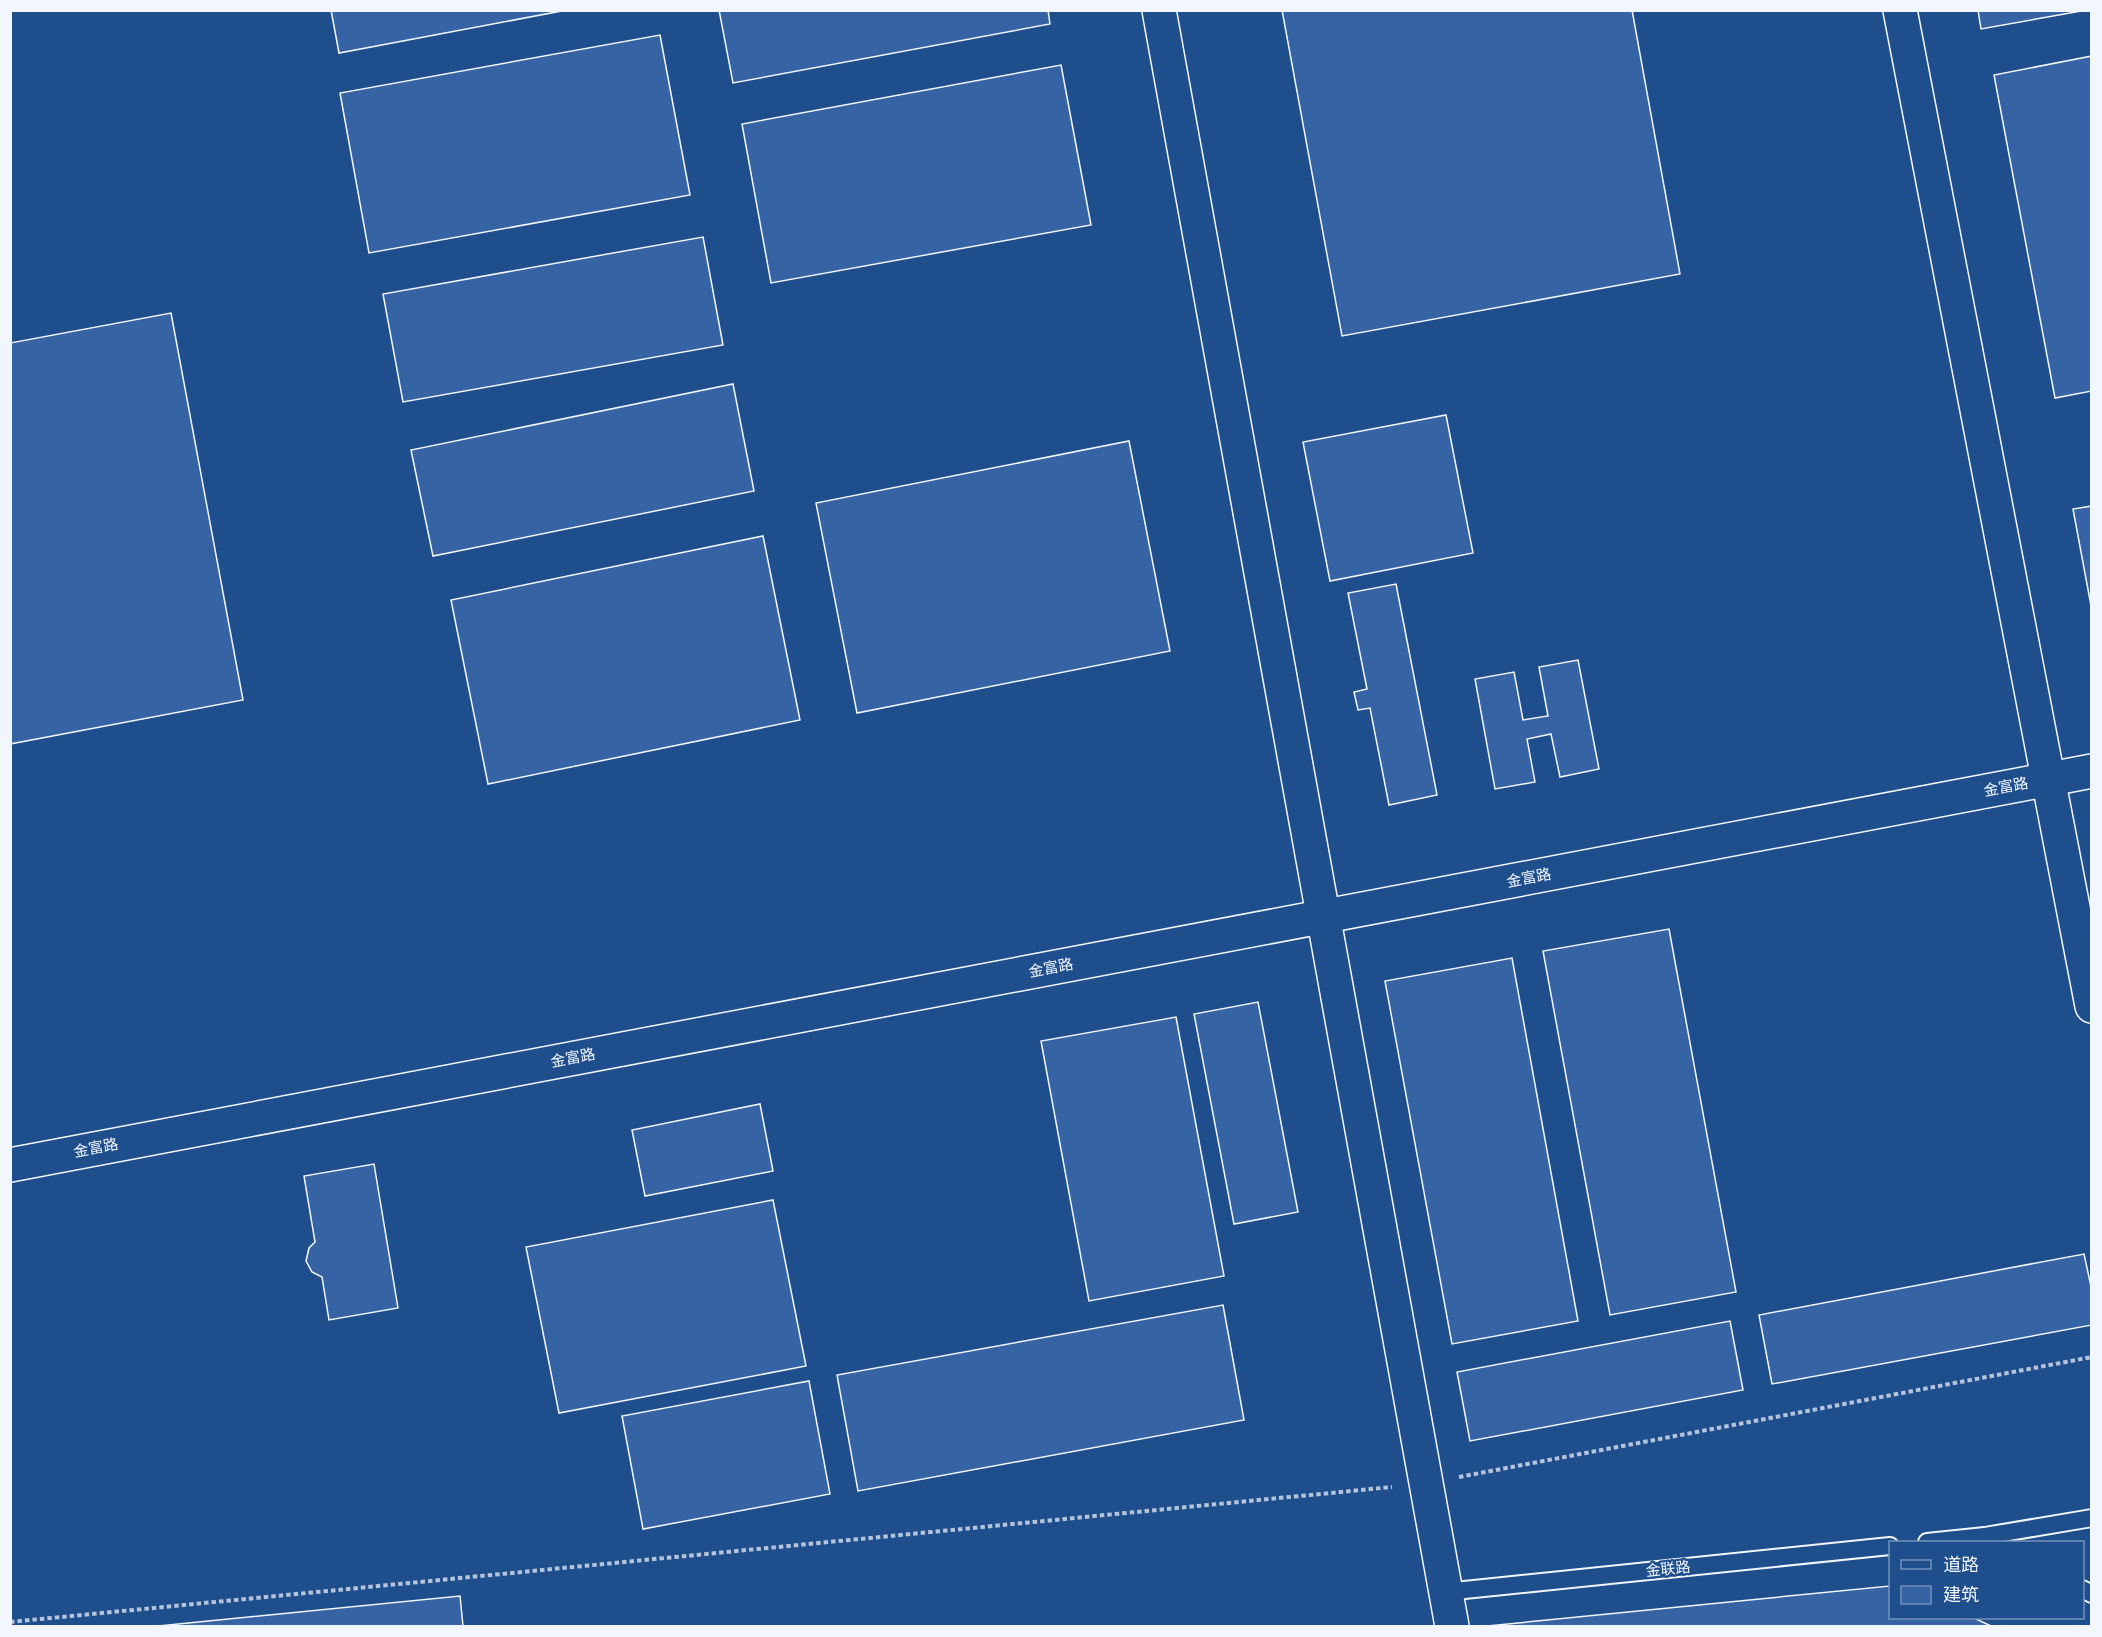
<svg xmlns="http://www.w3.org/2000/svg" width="2102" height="1637" viewBox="0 0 2102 1637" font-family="Ubuntu,'Noto Sans SC',sans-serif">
  <rect width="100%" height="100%" fill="#1f4e8c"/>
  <g fill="#3563a3" stroke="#f2f6ff" stroke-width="1.5">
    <path d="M 331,10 L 567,10 L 339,53 Z"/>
    <path d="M 719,10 L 1048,10 L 1050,24 L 733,83 Z"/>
    <path d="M 1282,10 L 1632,10 L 1680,274 L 1342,336 Z"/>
    <path d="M 1978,10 L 2087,10 L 1981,29 Z"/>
    <path d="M 660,35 L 690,195 L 369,253 L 340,93 Z"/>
    <path d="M 2092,56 L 2092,391 L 2055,398 L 1994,75 Z"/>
    <path d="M 1061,65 L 1091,225 L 771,283 L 742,124 Z"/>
    <path d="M 703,237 L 723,345 L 403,402 L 383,294 Z"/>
    <path d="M 171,313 L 243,700 L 10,744 L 10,343 Z"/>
    <path d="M 733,384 L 754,491 L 433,556 L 411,450 Z"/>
    <path d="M 1446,415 L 1473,553 L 1330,581 L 1303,442 Z"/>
    <path d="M 1129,441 L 1170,651 L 857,713 L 816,503 Z"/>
    <path d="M 2092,506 L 2092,611 L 2073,509 Z"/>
    <path d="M 763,536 L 800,720 L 488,784 L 451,600 Z"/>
    <path d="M 1396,584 L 1437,795 L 1389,805 L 1370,708 L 1358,710 L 1354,692 L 1367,689 L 1348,593 Z"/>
    <path d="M 1578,660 L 1599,769 L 1560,777 L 1551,734 L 1527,739 L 1535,782 L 1495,789 L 1475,679 L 1514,672 L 1523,720 L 1548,716 L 1539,667 Z"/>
    <path d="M 1669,929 L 1736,1292 L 1610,1315 L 1543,951 Z"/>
    <path d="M 1512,958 L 1578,1321 L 1452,1344 L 1385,981 Z"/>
    <path d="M 1258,1002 L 1298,1212 L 1234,1224 L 1194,1014 Z"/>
    <path d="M 1176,1017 L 1224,1276 L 1089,1301 L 1041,1041 Z"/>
    <path d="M 760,1104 L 773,1171 L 645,1196 L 632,1130 Z"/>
    <path d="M 374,1164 L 398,1308 L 329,1320 L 322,1277 L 312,1272 L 306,1261 L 309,1248 L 315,1242 L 304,1176 Z"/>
    <path d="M 773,1200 L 806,1366 L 559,1413 L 526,1247 Z"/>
    <path d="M 2084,1254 L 2092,1291 L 2092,1325 L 1772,1384 L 1759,1315 Z"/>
    <path d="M 1223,1305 L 1244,1420 L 858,1491 L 837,1375 Z"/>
    <path d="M 1730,1321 L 1743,1390 L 1470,1441 L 1457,1372 Z"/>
    <path d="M 809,1381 L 830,1494 L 643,1529 L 622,1416 Z"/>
    <path d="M 1890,1586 L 1890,1618 L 1974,1618 L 1991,1626 L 1487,1626 Z"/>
    <path d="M 460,1596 L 463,1626 L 158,1626 Z"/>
  </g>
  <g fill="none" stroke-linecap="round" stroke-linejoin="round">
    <g stroke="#f2f6ff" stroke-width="20">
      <g id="service">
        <path d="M 1985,1536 L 2092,1518"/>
        <path d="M 1927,1542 L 1985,1536 L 1993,1541"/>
        <path d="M 2082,1589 L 2092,1594"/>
        <path d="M 1445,1592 L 1890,1546"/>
      </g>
    </g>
    <g stroke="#f2f6ff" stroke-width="36">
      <g id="minor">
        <path d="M 1159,10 L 1452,1626"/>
        <path d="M 1900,10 L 2092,1006"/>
        <path d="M 10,1165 L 2092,771"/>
      </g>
    </g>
    <g stroke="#b3c4dc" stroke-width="4" stroke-dasharray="4.5 3" stroke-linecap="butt">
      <path d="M 1459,1477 L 2092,1357"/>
      <path d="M 10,1622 L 1392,1487"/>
    </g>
    <use href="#service" stroke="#1f4e8c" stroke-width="16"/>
    <use href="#minor" stroke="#1f4e8c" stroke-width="33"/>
  </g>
  <g text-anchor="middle" stroke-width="4.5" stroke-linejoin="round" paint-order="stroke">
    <g font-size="15" fill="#f2f6ff" stroke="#1f4e8c">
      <text transform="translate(2006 787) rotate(-11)" y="5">金富路</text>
      <text transform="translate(1529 878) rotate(-11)" y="5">金富路</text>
      <text transform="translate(1051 968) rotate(-11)" y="5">金富路</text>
      <text transform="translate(573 1058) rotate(-11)" y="5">金富路</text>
      <text transform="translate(96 1148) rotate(-11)" y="5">金富路</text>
      <text transform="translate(1668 1569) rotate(-6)" y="5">金联路</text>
    </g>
  </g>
  <rect width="2102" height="1637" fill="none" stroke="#f2f6ff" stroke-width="24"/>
  <rect x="1889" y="1541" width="195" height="78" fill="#1f4e8c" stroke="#7391ba" stroke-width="1.5"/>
  <rect x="1901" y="1560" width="30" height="9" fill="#1f4e8c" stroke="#7391ba" stroke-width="1.5"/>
  <text x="1943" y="1571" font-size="18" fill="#f2f6ff">道路</text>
  <rect x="1901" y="1586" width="30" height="18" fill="#3563a3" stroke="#7391ba" stroke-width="1.5"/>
  <text x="1943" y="1601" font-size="18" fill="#f2f6ff">建筑</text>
</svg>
